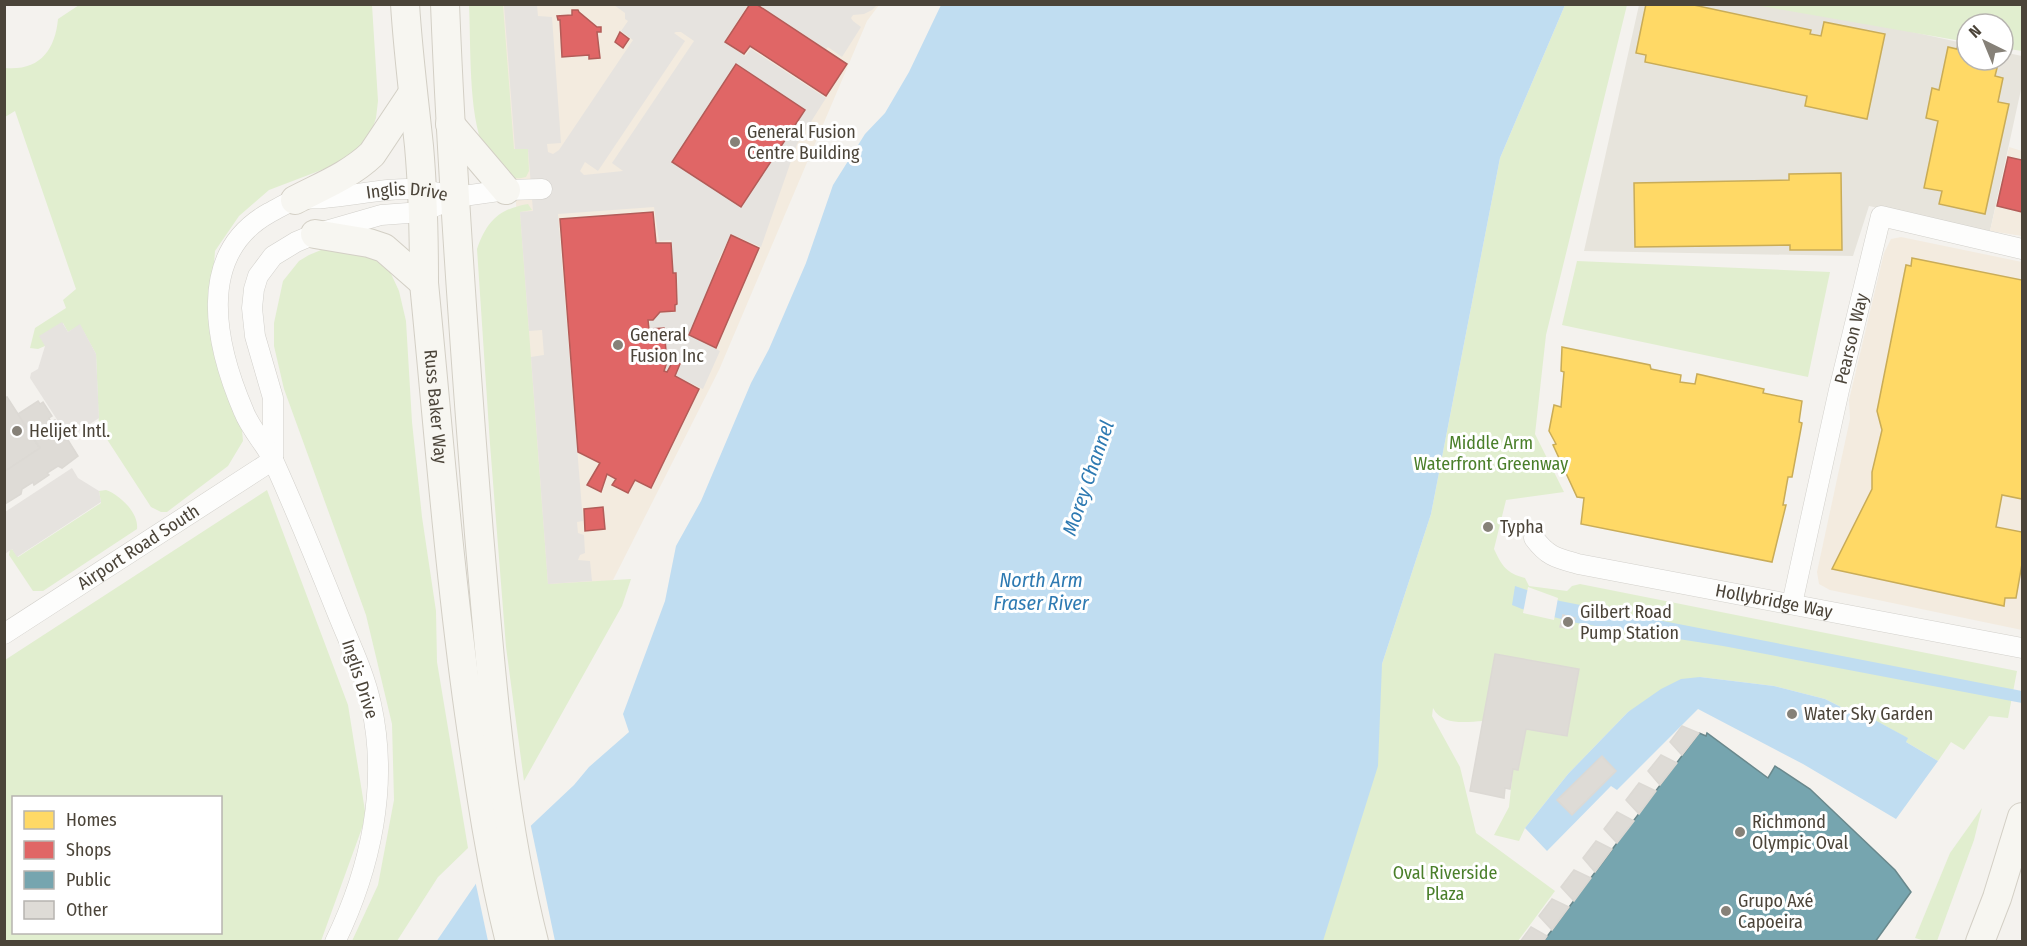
<svg xmlns="http://www.w3.org/2000/svg" width="2027" height="946" viewBox="0 0 2027 946" font-family="'Fira Sans Condensed',sans-serif">
  <rect width="100%" height="100%" fill="#f4f2ee"/>
  <path fill="#e7e4dc" d="M 1639,5 L 1791,5 L 1967,44 L 1967,60 L 2003,60 L 2003,52 L 2022,56 L 2022,85 L 1990,231 L 1869,206 L 1853,256 L 1584,251 Z"/>
  <g fill="#f3ebdf">
    <path d="M 500,5 L 879,5 L 867,21 L 719,370 L 604,598 L 548,600 Z"/>
    <path d="M 2009,147 L 2022,151 L 2022,236 L 1990,231 Z"/>
    <path d="M 1901,237 L 2022,262 L 2022,630 L 1830,590 L 1819,584 L 1817,572 L 1850,419 L 1849,400 L 1884,253 L 1891,239 Z"/>
  </g>
  <g fill="#e1eecf" fill-rule="evenodd">
    <path d="M 79,5 L 372,5 L 378,101 L 376,118 L 370,136 L 353,153 L 332,166 L 269,190 L 239,216 L 215,251 L 210,321 L 241,419 L 243,441 L 228,466 L 167,512 L 161,512 L 151,507 L 99,427 L 96,354 L 80,325 L 68,332 L 63,323 L 45,346 L 38,349 L 30,348 L 35,328 L 66,308 L 63,300 L 76,289 L 15,111 L 5,117 L 5,68 C 39,71 55,51 58,19 Z"/>
    <path d="M 469,5 L 503,5 L 514,149 L 528,149 L 529,171 L 526,177 C 510,181 504,175 495,163 C 492,158 487,153 484,148 C 468,115 471,42 469,5 Z"/>
    <path d="M 1565,5 L 1627,5 L 1546,335 L 1535,434 L 1564,492 L 1506,500 L 1494,549 C 1502,566 1506,573 1525,578 L 1529,586 L 1567,591 L 1572,586 L 1580,584 L 2017,671 L 2008,718 L 1989,716 L 1964,750 L 1951,742 L 1938,761 L 1906,742 L 1907,738 L 1873,719 L 1857,715 L 1825,699 L 1774,686 L 1700,677 L 1628,712 L 1568,774 L 1525,828 L 1519,841 L 1494,835 L 1509,807 L 1513,769 L 1518,770 L 1526,729 L 1567,736 L 1579,669 L 1496,654 L 1483,721 C 1466,722 1442,726 1433,708 L 1432,716 L 1460,767 L 1476,833 L 1555,891 L 1518,941 L 1284,942 L 1382,664 L 1431,514 L 1500,158 Z"/>
    <path d="M 1755,5 L 2022,5 L 2022,51 L 2003,48 L 2003,24 L 1967,24 L 1967,42 Z"/>
    <path d="M 528,204 L 532,210 L 520,212 L 548,584 L 631,579 L 622,606 L 524,781 L 506,647 L 490,444 L 477,249 C 487,221 499,209 528,204 Z"/>
    <path d="M 340,248 L 357,250 L 387,265 L 399,291 L 406,321 L 412,422 L 422,517 L 436,611 L 437,662 L 468,848 L 438,877 L 397,941 L 352,941 L 378,885 L 394,800 L 392,724 L 366,615 L 284,389 L 274,346 L 274,323 L 283,281 L 299,261 L 309,255 L 321,250 Z"/>
    <path d="M 1577,261 L 1830,272 L 1808,377 L 1562,325 Z"/>
    <path d="M 106,490 C 120,495 139,513 137,529 L 43,591 L 33,591 L 9,555 L 10,550 L 12,549 L 18,557 L 101,503 L 99,491 Z"/>
    <path d="M 267,490 L 348,705 L 366,817 L 321,941 L 5,942 L 5,660 ZM 14,798 L 220,798 L 220,932 L 14,932 Z"/>
    <path d="M 1982,808 L 1974,840 L 1937,941 L 1925,941 L 1915,938 L 1950,853 Z"/>
  </g>
  <g fill="#e6e3df" fill-rule="evenodd">
    <path d="M 504,5 L 537,5 L 538,16 L 552,17 L 561,143 L 547,144 L 548,152 L 553,154 L 559,150 L 633,40 L 621,31 L 628,21 L 625,19 L 625,13 L 614,5 L 748,5 L 724,42 L 745,56 L 751,49 L 826,98 L 797,144 L 761,247 L 731,234 L 717,263 L 719,265 L 689,335 L 720,351 L 703,389 L 676,376 L 681,364 L 672,360 L 667,371 L 664,370 L 668,362 L 665,328 L 650,328 L 650,321 L 653,320 L 660,313 L 676,312 L 676,305 L 678,305 L 677,273 L 673,273 L 671,240 L 659,241 L 654,207 L 558,214 L 583,521 L 577,522 L 578,533 L 584,535 L 585,553 L 580,555 L 578,560 L 590,561 L 592,581 L 548,584 L 531,357 L 544,355 L 542,330 L 529,331 L 520,212 L 533,211 L 528,149 L 515,149 ZM 676,32 L 681,32 L 694,41 L 612,163 L 623,171 L 584,175 L 580,171 L 585,162 L 598,171 L 685,41 L 674,33 ZM 736,64 L 805,110 L 741,207 L 672,162 Z"/>
    <path d="M 759,5 L 877,5 L 872,10 L 864,14 L 853,15 L 851,18 L 853,21 L 861,27 L 842,57 L 828,47 L 826,49 Z"/>
    <path d="M 62,322 L 68,332 L 80,324 L 96,354 L 99,418 L 69,438 L 30,378 L 31,373 L 38,369 L 45,346 L 39,336 Z"/>
    <path d="M 72,468 L 78,478 L 99,491 L 101,502 L 17,557 L 12,549 L 5,554 L 5,512 Z"/>
  </g>
  <g fill="#c0ddf1">
    <path d="M 941,5 L 1565,5 L 1500,158 L 1431,514 L 1382,664 L 1378,766 L 1323,941 L 436,942 L 488,866 L 574,785 L 589,767 L 629,732 L 623,714 L 665,601 L 676,546 L 701,501 L 751,383 L 769,349 L 806,263 L 833,185 L 865,134 L 885,113 L 909,72 Z"/>
    <path d="M 1515,586 L 1560,601 L 2022,691 L 2022,703 L 1723,646 L 1577,623 L 1522,609 L 1512,605 Z"/>
    <path d="M 1700,677 L 1774,686 L 1825,699 L 1857,715 L 1873,719 L 1908,738 L 1906,742 L 1938,761 L 1896,819 L 1803,764 L 1698,709 L 1617,790 L 1611,786 L 1547,851 L 1525,828 L 1568,774 L 1628,712 L 1661,689 L 1681,679 Z"/>
  </g>
  <g fill="#f4f2ee">
    <path d="M 1528,587 L 1558,598 L 1554,620 L 1523,613 Z"/>
    <path d="M 530,822 L 555,941 L 488,941 L 475,880 L 486,864 Z"/>
  </g>
  <g fill="#ffd966" stroke="#c9ac58" stroke-width="1.5">
    <path d="M 1646,4 L 1689,4 L 1811,30 L 1810,34 L 1821,36 L 1824,22 L 1885,34 L 1867,119 L 1805,106 L 1807,96 L 1645,62 L 1646,55 L 1636,53 Z"/>
    <path d="M 1959,41 L 1967,43 L 1967,60 L 1999,60 L 1995,76 L 2003,78 L 1998,102 L 2009,104 L 1985,214 L 1939,204 L 1942,191 L 1924,188 L 1938,121 L 1926,118 L 1932,88 L 1939,90 L 1948,47 L 1957,49 Z"/>
    <path d="M 1841,173 L 1842,250 L 1790,250 L 1790,245 L 1635,247 L 1634,183 L 1789,180 L 1789,174 Z"/>
    <path d="M 1912,258 L 2022,280 L 2022,499 L 2002,495 L 1996,527 L 2022,532 L 2022,564 L 2016,598 L 2005,598 L 2004,606 L 1832,569 L 1872,489 L 1872,472 L 1882,430 L 1877,411 L 1906,265 L 1911,266 Z"/>
    <path d="M 1562,347 L 1650,365 L 1651,369 L 1681,375 L 1680,382 L 1695,384 L 1697,374 L 1764,389 L 1763,393 L 1802,401 L 1799,422 L 1802,423 L 1792,477 L 1788,477 L 1783,505 L 1786,505 L 1772,562 L 1581,524 L 1584,498 L 1577,497 L 1553,445 L 1556,444 L 1549,431 L 1554,405 L 1561,407 L 1564,372 L 1561,371 Z"/>
  </g>
  <g fill="#e06666" stroke="#b35c58" stroke-width="1.5">
    <path d="M 750,4 L 756,4 L 847,64 L 826,96 L 750,46 L 744,54 L 725,42 Z"/>
    <path d="M 572,10 L 578,10 L 579,12 L 597,27 L 601,27 L 601,32 L 597,32 L 600,58 L 589,59 L 589,55 L 562,57 L 560,20 L 558,20 L 557,16 L 572,15 Z"/>
    <path d="M 620,32 L 629,39 L 623,48 L 615,42 Z"/>
    <path d="M 736,64 L 805,110 L 741,207 L 672,162 Z"/>
    <path d="M 2008,157 L 2022,160 L 2022,212 L 1997,206 Z"/>
    <path d="M 653,212 L 656,243 L 671,243 L 673,273 L 676,273 L 677,304 L 675,305 L 675,311 L 660,312 L 653,320 L 648,320 L 649,329 L 664,328 L 667,362 L 664,371 L 667,372 L 673,361 L 680,364 L 675,376 L 699,389 L 651,488 L 635,480 L 628,493 L 612,485 L 616,479 L 607,474 L 601,492 L 587,485 L 600,463 L 578,452 L 560,219 Z"/>
    <path d="M 731,235 L 759,248 L 716,348 L 689,335 Z"/>
    <path d="M 603,507 L 605,529 L 585,531 L 584,509 Z"/>
  </g>
  <path fill="#76a5af" stroke="#69888c" stroke-width="1.5" d="M 1699,733 L 1706,736 L 1707,733 L 1768,778 L 1775,766 L 1810,789 L 1895,870 L 1911,892 L 1875,942 L 1543,942 Z"/>
  <g fill="#dedbd6" stroke="#dcd9d4" stroke-width="1.5">
    <path d="M 7,397 L 40,448 L 4,472 L 4,398 Z"/>
    <path d="M 38,401 L 40,404 L 43,402 L 52,416 L 49,418 L 51,422 L 55,420 L 64,434 L 61,436 L 63,440 L 68,440 L 78,456 L 62,468 L 58,466 L 47,473 L 49,475 L 34,485 L 33,482 L 22,489 L 21,494 L 5,504 L 4,472 L 40,448 L 18,414 Z"/>
    <path d="M 1563,615 L 1575,618 L 1572,629 L 1560,627 Z"/>
    <path d="M 1495,654 L 1579,669 L 1567,736 L 1526,729 L 1518,770 L 1513,769 L 1510,789 L 1505,788 L 1504,798 L 1470,791 Z"/>
    <path d="M 1682,726 L 1699,733 L 1682,755 L 1670,742 Z"/>
    <path d="M 1661,755 L 1677,763 L 1660,785 L 1648,771 Z"/>
    <path d="M 1602,756 L 1616,771 L 1572,815 L 1557,800 Z"/>
    <path d="M 1639,783 L 1656,791 L 1639,814 L 1626,800 Z"/>
    <path d="M 1617,812 L 1634,821 L 1617,843 L 1604,829 Z"/>
    <path d="M 1596,841 L 1612,849 L 1595,872 L 1583,858 Z"/>
    <path d="M 1574,870 L 1591,878 L 1574,901 L 1561,887 Z"/>
    <path d="M 1552,899 L 1569,907 L 1552,930 L 1539,916 Z"/>
    <path d="M 1531,927 L 1547,936 L 1543,942 L 1520,942 Z"/>
  </g>
  <g fill="none" stroke-linecap="round" stroke-linejoin="round">
    <g stroke="#d2d0cb" stroke-width="21">
      <g id="street">
        <path d="M 273,460 L 273,398 L 255,336 L 252,308 L 254,289 L 258,276 L 273,256 L 296,242 L 315,234 L 381,215 L 422,212 L 456,197 L 506,190 L 542,189"/>
        <path id="s1" d="M 1534,538 C 1548,557 1557,558 1578,564 L 2022,648"/>
        <path id="s2" d="M 1792,604 L 1839,390 L 1881,216 L 2022,249"/>
        <path id="s3" d="M 4,634 L 273,460"/>
        <path id="s4" d="M 335,942 C 371,868 389,785 371,704 C 364,672 349,642 337,612 C 317,562 296,511 274,462 C 266,444 251,430 244,412 C 216,347 194,255 269,213 C 277,209 286,203 295,200 C 304,198 315,199 324,198 C 354,196 393,186 422,190 C 433,191 445,195 456,197"/>
      </g>
    </g>
    <g stroke="#d3cfc5" stroke-width="30">
      <g id="secondary">
        <path id="s5" d="M 405,4 C 408,52 414,99 419,146 C 423,191 424,237 424,283 C 438,426 449,570 469,713 C 480,790 491,866 510,942"/>
        <path d="M 445,4 C 452,181 465,358 479,534 C 491,671 500,808 534,942"/>
        <path d="M 450,124 L 506,190"/>
        <path d="M 295,200 C 322,186 350,175 372,154 L 412,94"/>
        <path d="M 315,234 L 369,243 L 384,248 L 424,283"/>
        <path d="M 1980,942 L 1997,898 L 2022,817"/>
      </g>
    </g>
    <use href="#street" stroke="#fdfdfc" stroke-width="20"/>
    <use href="#secondary" stroke="#f7f6f1" stroke-width="28"/>
  </g>
  <g fill="#868178" stroke="#fff" stroke-width="2">
    <circle cx="735" cy="142" r="6"/>
    <circle cx="618" cy="345" r="6"/>
    <circle cx="17" cy="431" r="6"/>
    <circle cx="1488" cy="527" r="6"/>
    <circle cx="1568" cy="622" r="6"/>
    <circle cx="1792" cy="714" r="6"/>
    <circle cx="1740" cy="832" r="6"/>
    <circle cx="1726" cy="911" r="6"/>
  </g>
  <g text-anchor="middle" stroke-width="6" stroke-linejoin="round" paint-order="stroke">
    <g font-size="18" fill="#4b4439" stroke="#fff" text-anchor="start">
      <text x="747" y="138">General Fusion<tspan x="747" dy="21">Centre Building</tspan></text>
      <text x="630" y="341">General<tspan x="630" dy="21">Fusion Inc</tspan></text>
      <text x="29" y="437">Helijet Intl.</text>
      <text x="1500" y="533">Typha</text>
      <text x="1580" y="618">Gilbert Road<tspan x="1580" dy="21">Pump Station</tspan></text>
      <text x="1804" y="720">Water Sky Garden</text>
      <text x="1752" y="828">Richmond<tspan x="1752" dy="21">Olympic Oval</tspan></text>
      <text x="1738" y="907">Grupo Axé<tspan x="1738" dy="21">Capoeira</tspan></text>
    </g>
    <g font-size="18" fill="#4b4439" stroke="#fff">
      <text dy="6" stroke="none"><textPath href="#s4" startOffset="928">Inglis Drive</textPath></text>
      <text dy="6" stroke="none"><textPath href="#s2" startOffset="272">Pearson Way</textPath></text>
      <text dy="6" stroke="none"><textPath href="#s5" startOffset="404">Russ Baker Way</textPath></text>
      <text dy="6" stroke="none"><textPath href="#s3" startOffset="160">Airport Road South</textPath></text>
      <text dy="6" stroke="none"><textPath href="#s1" startOffset="252">Hollybridge Way</textPath></text>
      <text transform="translate(360 679) rotate(72)" y="6">Inglis Drive</text>
    </g>
    <g font-size="18" fill="#4a7f2a" stroke="#fff">
      <text x="1491" y="449">Middle Arm<tspan x="1491" dy="21">Waterfront Greenway</tspan></text>
      <text x="1445" y="879">Oval Riverside<tspan x="1445" dy="21">Plaza</tspan></text>
    </g>
    <g font-size="20" font-style="italic" fill="#2e7ab2" stroke="#fff">
      <text transform="translate(1088 478) rotate(-71)" y="7">Morey Channel</text>
      <text x="1041" y="587">North Arm<tspan x="1041" dy="23">Fraser River</tspan></text>
    </g>
  </g>
  <rect width="2027" height="946" fill="none" stroke="#4b4439" stroke-width="12"/>
  <rect x="12" y="796" width="210" height="138" fill="#ffffff" stroke="#b7b4b0" stroke-width="1.5"/>
  <rect x="24" y="811" width="30" height="18" fill="#ffd966" stroke="#b7b4b0" stroke-width="1.5"/>
  <text x="66" y="826" font-size="18" fill="#4b4439">Homes</text>
  <rect x="24" y="841" width="30" height="18" fill="#e06666" stroke="#b7b4b0" stroke-width="1.5"/>
  <text x="66" y="856" font-size="18" fill="#4b4439">Shops</text>
  <rect x="24" y="871" width="30" height="18" fill="#76a5af" stroke="#b7b4b0" stroke-width="1.5"/>
  <text x="66" y="886" font-size="18" fill="#4b4439">Public</text>
  <rect x="24" y="901" width="30" height="18" fill="#dedbd6" stroke="#b7b4b0" stroke-width="1.5"/>
  <text x="66" y="916" font-size="18" fill="#4b4439">Other</text>
  <g transform="translate(1985 42) rotate(317)"><circle r="28" fill="#ffffff" stroke="#b7b4b0" stroke-width="1.5"/>
  <path d="M0-4.5L10 22L0 15L-10 22Z" fill="#868178"/>
  <text y="-9" font-size="16" font-weight="bold" text-anchor="middle" fill="#4b4439">N</text>
  </g>
</svg>
